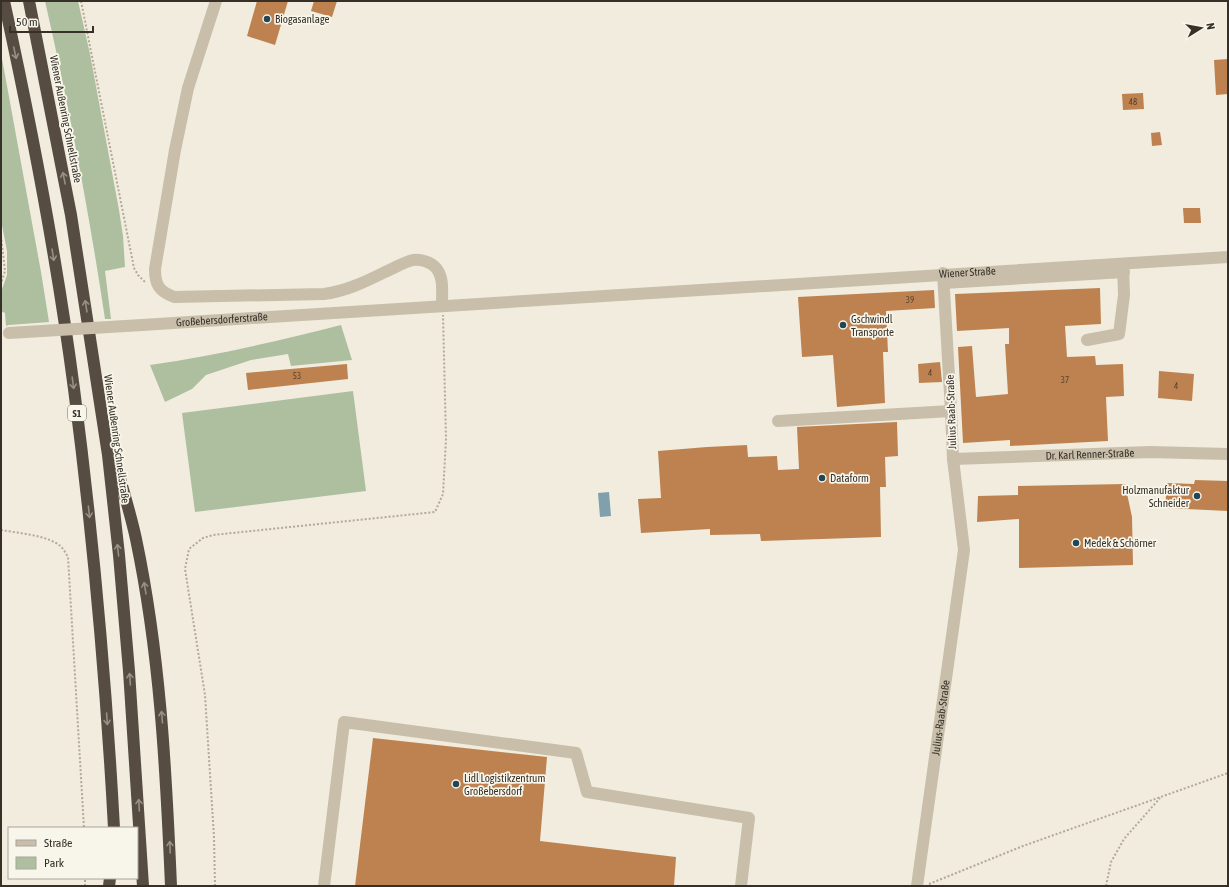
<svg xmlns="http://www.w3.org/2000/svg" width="1229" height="887" viewBox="0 0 1229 887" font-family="'Asap Condensed',sans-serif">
  <rect width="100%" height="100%" fill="#f1ecde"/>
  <g fill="#adbf9f">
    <path d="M 45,1 L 78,1 L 90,54 L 119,210 L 123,236 L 125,267 L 105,271 L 111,319 L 105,319 C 89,212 69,106 45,1 Z"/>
    <path d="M 1,53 L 41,272 L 49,322 L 9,325 L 6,326 L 5,313 L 1,311 L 1,292 L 7,275 L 7,251 L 1,220 Z"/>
    <path d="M 341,325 L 352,360 L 291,366 L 288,354 L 251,360 L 206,375 L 192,389 L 165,402 L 150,365 C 214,356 278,341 341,325 Z"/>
    <path d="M 353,391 L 366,491 L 195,512 L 182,413 Z"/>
  </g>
  <path fill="#7fa0ac" d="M 609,492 L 611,516 L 600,517 L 598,493 Z"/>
  <g fill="#bd824f">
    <path d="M 257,1 L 288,1 L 275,45 L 247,36 Z"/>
    <path d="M 314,1 L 337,1 L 332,17 L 311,11 Z"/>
    <path d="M 1228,59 L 1228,94 L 1216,95 L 1214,60 Z"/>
    <path d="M 1143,93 L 1144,109 L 1123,110 L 1122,94 Z"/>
    <path d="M 1160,132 L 1162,145 L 1152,146 L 1151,133 Z"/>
    <path d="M 1183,208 L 1200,208 L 1201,223 L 1184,223 Z"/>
    <path d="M 1100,288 L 1101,324 L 1065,326 L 1067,357 L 1095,356 L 1096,365 L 1123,364 L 1124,396 L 1106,397 L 1108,441 L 1010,446 L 1010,440 L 963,443 L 958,347 L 972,346 L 976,397 L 1008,394 L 1005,344 L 1009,344 L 1009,328 L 957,331 L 955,294 Z"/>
    <path d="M 934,290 L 935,308 L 886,311 L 888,352 L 883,352 L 885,403 L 837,407 L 833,355 L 802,357 L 798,297 Z"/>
    <path d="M 940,362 L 942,382 L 919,383 L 918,364 Z"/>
    <path d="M 347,364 L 348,379 L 248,390 L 246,373 Z"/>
    <path d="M 1159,371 L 1194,374 L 1192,401 L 1158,398 Z"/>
    <path d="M 897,422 L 898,456 L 885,457 L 886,487 L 880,487 L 881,537 L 761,541 L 760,534 L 710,535 L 710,529 L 641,533 L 638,499 L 661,498 L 658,451 L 707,447 L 747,445 L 748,457 L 777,456 L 778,470 L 799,469 L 797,427 Z"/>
    <path d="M 1195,480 L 1228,481 L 1228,511 L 1165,508 L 1167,483 L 1194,484 Z"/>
    <path d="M 1125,484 L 1132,517 L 1133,565 L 1019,568 L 1019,519 L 977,522 L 978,496 L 1018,495 L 1018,486 Z"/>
    <path d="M 373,738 L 547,757 L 540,841 L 676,857 L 674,886 L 355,886 Z"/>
  </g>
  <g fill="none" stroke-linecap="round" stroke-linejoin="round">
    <g stroke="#b4a995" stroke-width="2" stroke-dasharray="2 2" stroke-linecap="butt">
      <path d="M 81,1 L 134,268 L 138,275 L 145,282"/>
      <path d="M 1,236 L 5,271 L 1,284"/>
      <path d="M 1,530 C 18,533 42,535 56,543 C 62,546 65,552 68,557 L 84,828"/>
      <path d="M 929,884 L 1023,846 L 1228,773"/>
      <path d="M 85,886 L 85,878"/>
      <path d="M 215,886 L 214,837 L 205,695 L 185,569 L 189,549 L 203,538 L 213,535 L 435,512 L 443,494 L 446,439 L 443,315"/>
      <path d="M 1106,886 L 1111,862 L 1124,839 L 1160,798"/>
    </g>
    <g stroke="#c8beaa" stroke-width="12">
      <path d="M 216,1 L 188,88 L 175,150 L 155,269 C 155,285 159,291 174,297 L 324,294 C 346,291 365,282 385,272 C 394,268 404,262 413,260 C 421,259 431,262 436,268 C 444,277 442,292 442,304"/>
      <path d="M 944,283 L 1124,272"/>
      <path id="s1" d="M 142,325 C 504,299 866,278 1228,257"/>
      <path d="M 1087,340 L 1119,334 L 1124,295 L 1123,264"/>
      <path d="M 778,421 L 951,411"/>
      <path id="s2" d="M 953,459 L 1150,452 L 1228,454"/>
      <path d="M 324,886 L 344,722 L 576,753 L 587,792 L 749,818 L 741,886"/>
      <path id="s3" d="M 917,886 L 964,550 L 953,459 L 951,411 L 943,273"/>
    </g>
    <g stroke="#564c41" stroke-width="12">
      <path d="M 4,1 C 32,129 57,259 74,389 C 93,535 106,681 114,828"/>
      <path d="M 29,1 L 71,215 L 108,455 L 119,555 L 129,671 L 143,886"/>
      <path d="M 114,456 C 121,484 130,511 136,539 C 160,653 166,769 171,886"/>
      <path d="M 109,886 L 110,878"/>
    </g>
    <path stroke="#c8beaa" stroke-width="12" d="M 9,333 L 142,325"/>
  </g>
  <defs><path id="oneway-shaft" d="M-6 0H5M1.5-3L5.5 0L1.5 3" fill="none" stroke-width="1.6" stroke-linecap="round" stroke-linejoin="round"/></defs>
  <g stroke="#979085">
    <use href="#oneway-shaft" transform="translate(15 53) rotate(78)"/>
    <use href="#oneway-shaft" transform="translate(64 178) rotate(-101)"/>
    <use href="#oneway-shaft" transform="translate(53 255) rotate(81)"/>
    <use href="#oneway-shaft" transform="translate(86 306) rotate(-99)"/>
    <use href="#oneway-shaft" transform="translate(73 383) rotate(82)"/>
    <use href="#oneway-shaft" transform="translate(89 512) rotate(84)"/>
    <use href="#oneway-shaft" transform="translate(118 550) rotate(-96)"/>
    <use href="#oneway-shaft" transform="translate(145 588) rotate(-100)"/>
    <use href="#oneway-shaft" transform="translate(130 679) rotate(-94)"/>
    <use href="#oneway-shaft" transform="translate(162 717) rotate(-95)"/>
    <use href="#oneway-shaft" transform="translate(107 719) rotate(86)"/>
    <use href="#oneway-shaft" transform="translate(139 805) rotate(-93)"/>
    <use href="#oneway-shaft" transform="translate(170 847) rotate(-92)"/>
  </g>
  <g fill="#224655" stroke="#f8f5ea" stroke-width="1.5">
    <circle cx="267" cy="19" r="4"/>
    <circle cx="843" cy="325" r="4"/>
    <circle cx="822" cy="478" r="4"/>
    <circle cx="1197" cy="496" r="4"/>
    <circle cx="1076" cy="543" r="4"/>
    <circle cx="456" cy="784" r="4"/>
  </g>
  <g text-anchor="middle" stroke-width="3.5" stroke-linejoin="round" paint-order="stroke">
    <g font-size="9" fill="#584432">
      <text x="1133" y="105">48</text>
      <text x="910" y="303">39</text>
      <text x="930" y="376">4</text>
      <text x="297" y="379">53</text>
      <text x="1065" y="383">37</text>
      <text x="1176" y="389">4</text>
    </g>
    <rect fill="#f8f5ea" stroke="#706b63" stroke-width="1" x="68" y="405" width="18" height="16" rx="3"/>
    <g font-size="10" font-weight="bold" fill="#363029">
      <text x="77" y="417">S1</text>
    </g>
    <g font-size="11" fill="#363029" stroke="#f8f5ea" text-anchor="start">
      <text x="275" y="23">Biogasanlage</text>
      <text x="851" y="323">Gschwindl<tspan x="851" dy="13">Transporte</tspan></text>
      <text x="830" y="482">Dataform</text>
      <text x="1189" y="494" text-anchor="end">Holzmanufaktur<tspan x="1189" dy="13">Schneider</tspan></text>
      <text x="1084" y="547">Medek &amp; Schörner</text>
      <text x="464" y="782">Lidl Logistikzentrum<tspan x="464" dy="13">Großebersdorf</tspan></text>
    </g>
    <g font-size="11" fill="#363029" stroke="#f8f5ea">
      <text transform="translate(66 119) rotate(79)" y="4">Wiener Außenring Schnellstraße</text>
      <text dy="4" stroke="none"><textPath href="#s1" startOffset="827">Wiener Straße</textPath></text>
      <text dy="4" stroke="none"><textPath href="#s1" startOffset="80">Großebersdorferstraße</textPath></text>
      <text transform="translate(951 412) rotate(-92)" y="4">Julius Raab-Straße</text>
      <text transform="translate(117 439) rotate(82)" y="4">Wiener Außenring Schnellstraße</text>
      <text dy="4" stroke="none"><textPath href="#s2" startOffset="137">Dr. Karl Renner-Straße</textPath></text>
      <text dy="4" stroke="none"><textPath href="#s3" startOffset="170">Julius-Raab-Straße</textPath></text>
    </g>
  </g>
  <rect width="1229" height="887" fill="none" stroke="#363029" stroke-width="4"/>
  <rect x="8" y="827" width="130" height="52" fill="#f8f5ea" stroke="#aaa69d"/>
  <rect x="16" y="840" width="20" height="6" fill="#c8beaa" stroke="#aaa69d"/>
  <text x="44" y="847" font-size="12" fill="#363029">Straße</text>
  <rect x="16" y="857" width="20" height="12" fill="#adbf9f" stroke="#aaa69d"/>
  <text x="44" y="867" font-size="12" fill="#363029">Park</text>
  <g transform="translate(1201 28) rotate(79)" stroke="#f8f5ea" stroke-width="3" paint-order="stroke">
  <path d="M0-3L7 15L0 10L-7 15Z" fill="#363029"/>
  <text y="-6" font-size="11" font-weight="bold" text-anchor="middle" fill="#363029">N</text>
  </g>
  <path d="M10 26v6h83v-6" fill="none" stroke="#363029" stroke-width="2"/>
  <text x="16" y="26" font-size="12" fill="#363029" stroke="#f8f5ea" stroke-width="3" paint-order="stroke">50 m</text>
</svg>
